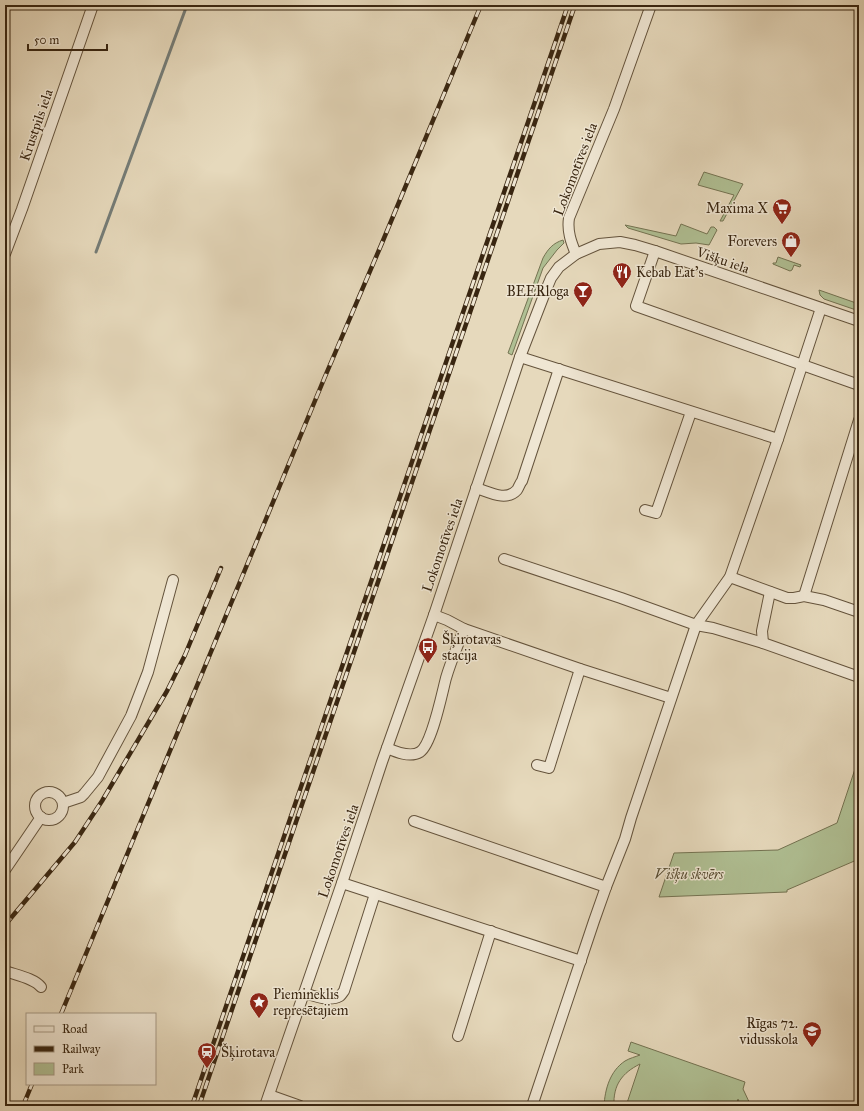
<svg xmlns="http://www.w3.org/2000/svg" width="864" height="1111" viewBox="0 0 864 1111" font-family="'IM FELL Great Primer',serif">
  <rect width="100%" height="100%" fill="#e6d9bc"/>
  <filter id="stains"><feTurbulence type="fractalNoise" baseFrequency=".005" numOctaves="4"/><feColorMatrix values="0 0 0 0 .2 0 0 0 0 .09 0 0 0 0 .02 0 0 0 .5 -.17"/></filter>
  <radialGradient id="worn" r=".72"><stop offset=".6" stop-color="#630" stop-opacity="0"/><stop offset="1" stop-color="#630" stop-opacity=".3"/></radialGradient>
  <g fill="#b0c094" stroke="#747352">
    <path d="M 704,172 L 743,184 L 723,221 L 720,221 L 734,195 L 698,185 Z"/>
    <path d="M 681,224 L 707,234 L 711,227 L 714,227 L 717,230 L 709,245 L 696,243 L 681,244 L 628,228 L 625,225 L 676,236 Z"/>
    <path d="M 563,240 L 564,243 L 557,250 L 543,268 L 512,355 L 508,353 L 543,258 C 548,249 553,243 563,240 Z"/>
    <path d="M 778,257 L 801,265 L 800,267 L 794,265 L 792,270 L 790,271 L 773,264 L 773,263 L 776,263 Z"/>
    <path d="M 819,290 L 859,304 L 859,311 L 824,299 L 820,295 Z"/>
    <path d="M 859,757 L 859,859 L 787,890 L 787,892 L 659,897 L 674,853 L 778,850 L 837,823 Z"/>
    <path d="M 631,1042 L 745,1082 L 743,1089 L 751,1106 L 741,1106 L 738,1099 L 736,1106 L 626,1106 L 640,1064 C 622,1073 613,1085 614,1106 L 604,1106 C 605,1089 610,1071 625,1061 C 630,1058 635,1057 640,1055 L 628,1051 Z"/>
  </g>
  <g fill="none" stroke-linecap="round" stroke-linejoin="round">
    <path stroke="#757d78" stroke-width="3" d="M 96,252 L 187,5"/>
    <g stroke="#64533c" stroke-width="12">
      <g id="minor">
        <path d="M 655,251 L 636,306 L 859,385"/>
        <path d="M 5,254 L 22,209 L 93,5"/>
        <path d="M 576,254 C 571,242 567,231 569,218 L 614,109 L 651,5"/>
        <path d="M 520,357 L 778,439"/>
        <path d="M 476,488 C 489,492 506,502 517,490 C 519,487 520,483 522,481 L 559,369"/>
        <path d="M 645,510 L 656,513 L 691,412"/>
        <path d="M 504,559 L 621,598 L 696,625 L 713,628 L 763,643 L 859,677"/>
        <path d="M 730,577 L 787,598 L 794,598 L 804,596 L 824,600 L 859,612"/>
        <path d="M 804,596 L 859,420"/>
        <path d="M 434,615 L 447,620 L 464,629 L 580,669 L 671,698"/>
        <path d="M 763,643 L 762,631 L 770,592"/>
        <path d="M 387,748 C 396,752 410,758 420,752 C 432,744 442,693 446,678 C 451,661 458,645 464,629"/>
        <path d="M 537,765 L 549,768 L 580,669"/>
        <circle cx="49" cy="806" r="14"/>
        <path d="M 63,803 L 81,797 L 84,794 L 98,777 L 131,716 L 148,672 L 173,580"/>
        <path d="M 414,821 L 606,887"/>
        <path d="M 5,870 L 41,817"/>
        <path d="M 342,883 L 581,961"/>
        <path d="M 5,971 C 16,975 34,978 41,987"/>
        <path d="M 304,993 C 314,996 329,1002 340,996 C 342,994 343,992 344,991 L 375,894"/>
        <path d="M 458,1036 L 491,931"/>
        <path d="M 269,1095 L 300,1106"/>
        <path d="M 265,1106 L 342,883 L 382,762 L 434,615 L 520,357 L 546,290 L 551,278 L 559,267 L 576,254 L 599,244 L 620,242 L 635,245 L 655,251 L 859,321"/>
        <path d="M 532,1106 L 594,921 L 606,887 L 625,839 L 631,818 L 696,625 L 730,577 L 778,439 L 821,308"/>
      </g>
    </g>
    <use href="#minor" stroke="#efe6d3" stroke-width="10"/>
    <g stroke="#392611" stroke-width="4.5">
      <g id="rail">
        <path d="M 5,925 L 75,842 L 102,801 L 167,691 L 185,655 L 221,568"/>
        <path d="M 61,1014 L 324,379 L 382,243 L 481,5"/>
        <path d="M 23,1106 L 32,1084"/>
        <path d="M 192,1106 L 568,5"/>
        <path d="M 199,1106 L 575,5"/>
      </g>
    </g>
    <use href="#rail" stroke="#efe6d3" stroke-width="3" stroke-dasharray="9" stroke-linecap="butt"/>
  </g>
  <defs>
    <g id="supermarket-pin" transform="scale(1)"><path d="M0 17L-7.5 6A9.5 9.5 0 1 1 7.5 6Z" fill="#8f2418" stroke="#efe6d3"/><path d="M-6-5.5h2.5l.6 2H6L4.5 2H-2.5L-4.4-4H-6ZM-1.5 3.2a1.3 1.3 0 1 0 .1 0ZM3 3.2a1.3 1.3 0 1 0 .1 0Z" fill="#fff"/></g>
    <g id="shop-pin" transform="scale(1)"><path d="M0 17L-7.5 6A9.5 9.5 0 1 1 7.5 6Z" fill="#8f2418" stroke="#efe6d3"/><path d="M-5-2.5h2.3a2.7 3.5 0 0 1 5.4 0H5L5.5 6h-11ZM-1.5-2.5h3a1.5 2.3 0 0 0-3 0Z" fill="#fff"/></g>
    <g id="restaurant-pin" transform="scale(1)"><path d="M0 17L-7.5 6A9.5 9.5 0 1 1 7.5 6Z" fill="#8f2418" stroke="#efe6d3"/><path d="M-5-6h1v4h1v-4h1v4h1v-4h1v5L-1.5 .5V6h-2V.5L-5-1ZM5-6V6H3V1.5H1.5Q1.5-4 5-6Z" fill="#fff"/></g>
    <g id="bar-pin" transform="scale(1)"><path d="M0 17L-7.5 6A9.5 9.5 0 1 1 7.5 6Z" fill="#8f2418" stroke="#efe6d3"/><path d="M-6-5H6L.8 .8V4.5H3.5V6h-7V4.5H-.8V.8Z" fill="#fff"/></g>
    <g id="bus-pin" transform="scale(1)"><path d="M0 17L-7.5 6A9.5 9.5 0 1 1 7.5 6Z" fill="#8f2418" stroke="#efe6d3"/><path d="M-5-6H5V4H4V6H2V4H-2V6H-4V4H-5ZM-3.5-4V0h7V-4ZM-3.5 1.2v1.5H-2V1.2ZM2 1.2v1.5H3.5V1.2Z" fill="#fff"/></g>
    <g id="sight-pin" transform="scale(1)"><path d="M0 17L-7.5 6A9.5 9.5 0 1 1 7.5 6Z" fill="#8f2418" stroke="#efe6d3"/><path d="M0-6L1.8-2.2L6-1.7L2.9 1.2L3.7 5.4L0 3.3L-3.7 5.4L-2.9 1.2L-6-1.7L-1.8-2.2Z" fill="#fff"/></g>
    <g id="school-pin" transform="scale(1)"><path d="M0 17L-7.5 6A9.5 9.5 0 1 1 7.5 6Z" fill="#8f2418" stroke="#efe6d3"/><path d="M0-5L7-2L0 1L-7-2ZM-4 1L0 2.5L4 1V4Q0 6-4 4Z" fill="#fff"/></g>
    <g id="station-pin" transform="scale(1)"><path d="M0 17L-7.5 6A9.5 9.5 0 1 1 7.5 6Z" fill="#8f2418" stroke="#efe6d3"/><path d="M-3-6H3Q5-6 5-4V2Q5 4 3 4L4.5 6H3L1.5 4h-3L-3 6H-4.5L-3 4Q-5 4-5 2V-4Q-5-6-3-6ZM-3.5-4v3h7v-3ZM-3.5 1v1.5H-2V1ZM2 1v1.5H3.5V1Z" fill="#fff"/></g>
  </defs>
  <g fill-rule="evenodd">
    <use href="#supermarket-pin" x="782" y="208"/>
    <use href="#shop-pin" x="791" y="241"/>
    <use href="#restaurant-pin" x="622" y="272"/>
    <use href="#bar-pin" x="583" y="291"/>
    <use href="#bus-pin" x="428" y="647"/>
    <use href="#sight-pin" x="259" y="1002"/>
    <use href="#school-pin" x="812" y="1031"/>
    <use href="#station-pin" x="207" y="1052"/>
  </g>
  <g text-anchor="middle" stroke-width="3" stroke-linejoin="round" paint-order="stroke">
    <g font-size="14" fill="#392611" stroke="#efe6d3">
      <text transform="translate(36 125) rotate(-71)" y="5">Krustpils iela</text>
      <text transform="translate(575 169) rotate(-69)" y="5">Lokomotīves iela</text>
      <text transform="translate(723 260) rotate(19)" y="5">Višķu iela</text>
      <text transform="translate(442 545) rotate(-71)" y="5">Lokomotīves iela</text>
      <text transform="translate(338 851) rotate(-71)" y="5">Lokomotīves iela</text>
    </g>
    <g font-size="14" fill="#392611" stroke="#efe6d3" text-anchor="end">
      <text x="768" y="213">Maxima X</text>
      <text x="777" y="246">Forevers</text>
      <text x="636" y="277" text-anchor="start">Kebab Eat's</text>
      <text x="569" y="296">BEERloga</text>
      <text x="442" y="644" text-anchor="start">Šķirotavas<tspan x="442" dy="16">stacija</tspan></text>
      <text x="273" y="999" text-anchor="start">Piemineklis<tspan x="273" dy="16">represētajiem</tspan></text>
      <text x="798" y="1028">Rīgas 72.<tspan x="798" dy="16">vidusskola</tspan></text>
      <text x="221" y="1057" text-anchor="start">Šķirotava</text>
    </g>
    <g font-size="14" font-style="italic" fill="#574c32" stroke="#efe6d3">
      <text x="689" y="879">Višķu skvērs</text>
    </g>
  </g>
  <rect width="864" height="1111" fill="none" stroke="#e6d9bc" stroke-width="20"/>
  <rect x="6" y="6" width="852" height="1099" fill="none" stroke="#392611" stroke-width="2"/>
  <rect x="10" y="10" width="844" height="1091" fill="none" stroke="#392611"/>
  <rect x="26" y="1013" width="130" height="72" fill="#efe6d3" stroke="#a69985"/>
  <rect x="34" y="1026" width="20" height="6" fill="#efe6d3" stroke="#a69985"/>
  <text x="62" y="1033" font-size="12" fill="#392611">Road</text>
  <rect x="34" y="1046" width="20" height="6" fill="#392611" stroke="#a69985"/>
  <text x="62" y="1053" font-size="12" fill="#392611">Railway</text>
  <rect x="34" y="1063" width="20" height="12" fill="#b0c094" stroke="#a69985"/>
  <text x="62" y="1073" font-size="12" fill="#392611">Park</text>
  <path d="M28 44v6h79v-6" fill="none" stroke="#392611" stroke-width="2"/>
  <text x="34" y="44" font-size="12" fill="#392611" stroke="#efe6d3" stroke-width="3" paint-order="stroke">50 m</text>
  <rect width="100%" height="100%" filter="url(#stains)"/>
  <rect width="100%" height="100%" fill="url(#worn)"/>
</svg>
